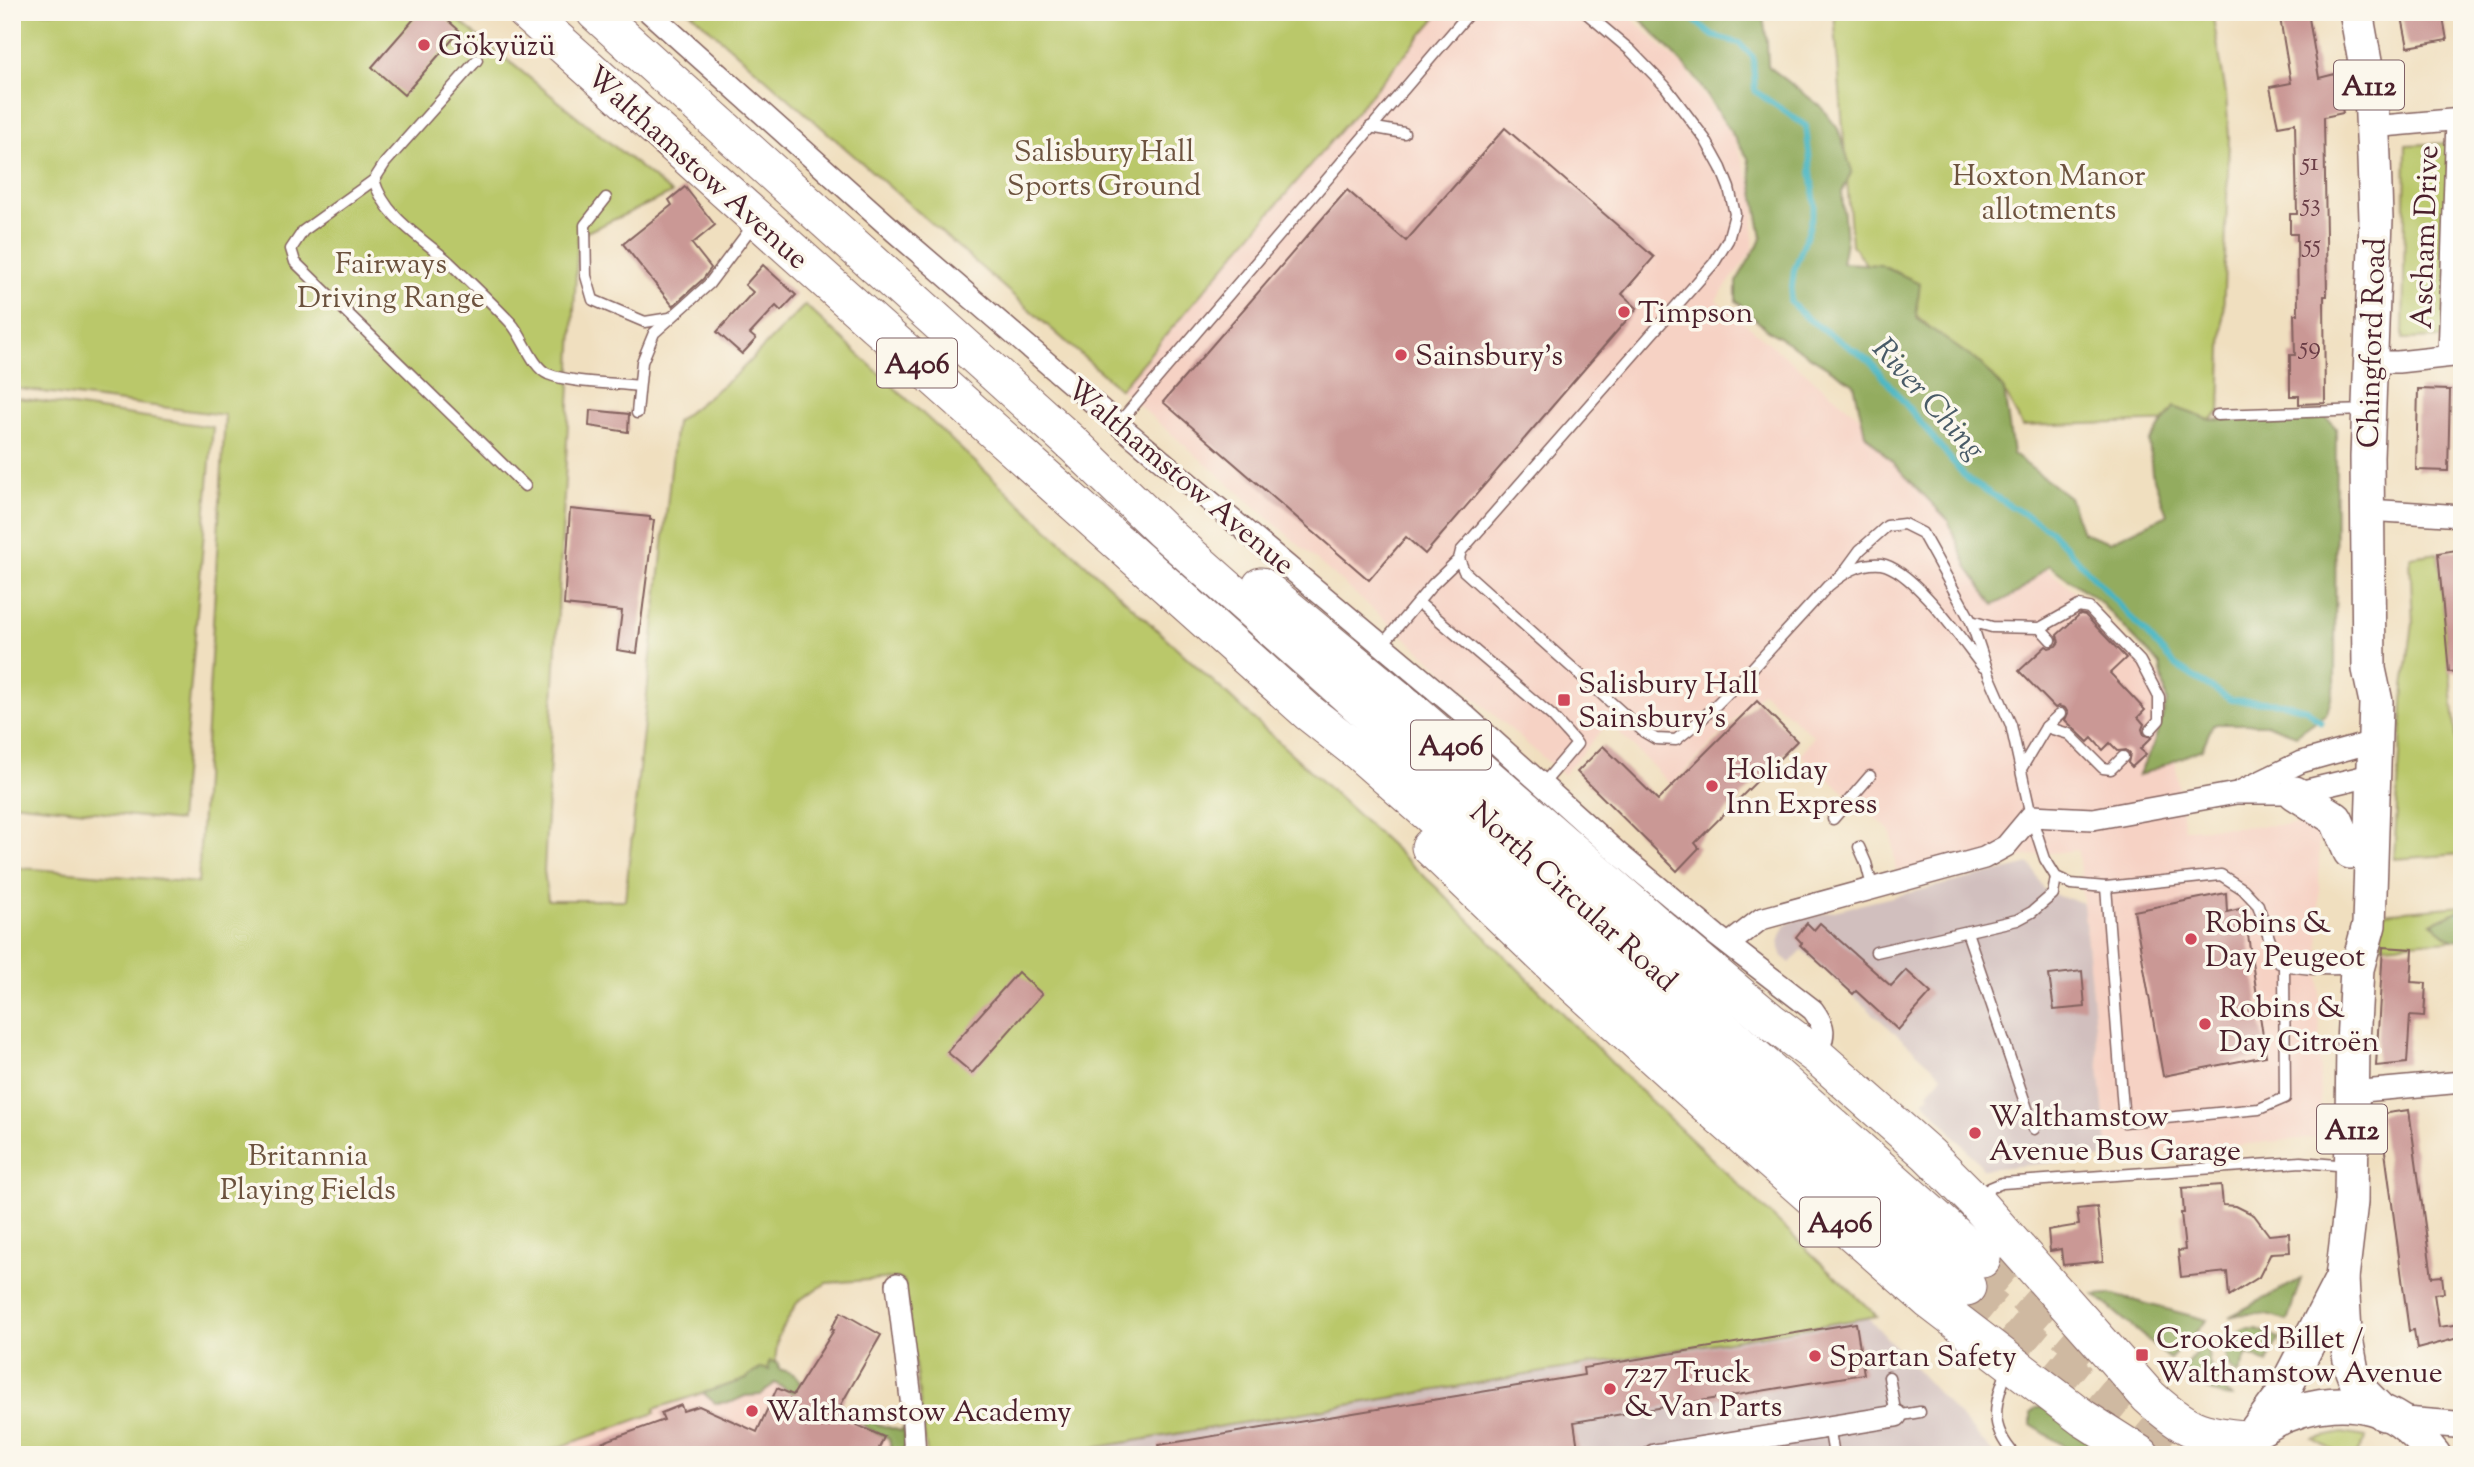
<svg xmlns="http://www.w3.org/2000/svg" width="2474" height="1467" viewBox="0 0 2474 1467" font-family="'Sorts Mill Goudy',serif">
  <rect width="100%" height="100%" fill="#fbf7ec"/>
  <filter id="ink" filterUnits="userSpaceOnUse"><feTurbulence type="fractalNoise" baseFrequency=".0143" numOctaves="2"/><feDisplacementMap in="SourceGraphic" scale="14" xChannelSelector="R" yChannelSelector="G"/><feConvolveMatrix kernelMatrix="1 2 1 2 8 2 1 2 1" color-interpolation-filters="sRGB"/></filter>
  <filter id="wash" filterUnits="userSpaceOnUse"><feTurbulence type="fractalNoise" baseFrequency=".00686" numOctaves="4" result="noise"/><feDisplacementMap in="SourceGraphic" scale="28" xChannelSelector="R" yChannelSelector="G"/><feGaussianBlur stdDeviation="1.57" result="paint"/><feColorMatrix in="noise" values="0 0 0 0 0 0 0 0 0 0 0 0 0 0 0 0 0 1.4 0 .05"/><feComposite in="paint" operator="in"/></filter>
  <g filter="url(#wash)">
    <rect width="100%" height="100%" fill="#f0dfbf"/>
    <g fill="#f6d2c4">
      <path d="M 1441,12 L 1625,12 L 1685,69 L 1735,141 L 1755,196 L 1753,250 L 1716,300 L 2096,609 L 2165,681 L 2184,829 L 2309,824 L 2319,833 L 2320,1137 L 2108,1158 L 2078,850 L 1896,871 L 1891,831 L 1800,755 L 1814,736 L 1762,692 L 1671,785 L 1609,722 L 1563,775 L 1120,389 Z"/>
      <path d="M 774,1370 L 908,1443 L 906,1455 L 537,1455 L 654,1414 L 653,1409 Z"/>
    </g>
    <g fill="#d1bfbe">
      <path d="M 2030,864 L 2044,889 L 2053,894 L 2083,903 L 2108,1158 L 1984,1169 L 1923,1100 L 1930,1096 L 1928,1093 L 1942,1075 L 1802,950 L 1790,963 L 1783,957 L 1778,942 L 1786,925 L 1796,920 Z"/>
      <path d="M 1864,1313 L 1995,1455 L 1020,1455 Z"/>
    </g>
    <g fill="#bac86a" stroke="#82744a" stroke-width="2">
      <path d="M 12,12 L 448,12 L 672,193 L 578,236 L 544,871 L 548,900 L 625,900 L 676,422 L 738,373 L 805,305 L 1437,888 L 1634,1085 L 1877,1316 L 1051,1455 L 927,1455 L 904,1281 L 896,1278 L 827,1283 L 798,1301 L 778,1337 L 774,1370 L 654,1409 L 655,1413 L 537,1455 L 12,1455 L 12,867 L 198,883 L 225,415 L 12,388 Z"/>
      <path d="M 690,12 L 1441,12 L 1120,389 Z"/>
      <path d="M 1834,12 L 2212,12 L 2226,94 L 2229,137 L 2220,412 L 2210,420 L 2022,426 L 2007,396 L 1882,285 L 1852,245 Z"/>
      <path d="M 2450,143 L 2446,338 L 2403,339 L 2406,145 Z"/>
      <path d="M 12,397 L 213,427 L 179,821 L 12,803 Z"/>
      <path d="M 2438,553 L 2462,795 L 2462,854 L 2394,859 L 2404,686 L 2413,624 L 2410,557 Z"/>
      <path d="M 2462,906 L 2462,909 L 2431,923 L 2452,940 L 2382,945 L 2382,913 Z"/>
      <path d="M 2342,1433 L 2366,1437 L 2356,1455 L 2341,1455 L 2313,1439 Z"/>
    </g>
    <g fill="#93ac5e" stroke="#6e6644" stroke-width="2">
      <path d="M 1634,12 L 1762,12 L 1767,41 L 1768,66 L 1820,106 L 1838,129 L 1852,171 L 1842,192 L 1846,241 L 1842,263 L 1880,265 L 1920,283 L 1916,318 L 1982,365 L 2004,390 L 2013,454 L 2069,497 L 2082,532 L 2110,542 L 2167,515 L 2152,473 L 2149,442 L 2174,407 L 2210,420 L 2325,416 L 2336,428 L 2335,684 L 2327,713 L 2296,735 L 2266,724 L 2213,724 L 2202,749 L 2138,776 L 2153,746 L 2167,702 L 2160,665 L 2099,601 L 2049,565 L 2019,592 L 1994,605 L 1968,568 L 1948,520 L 1865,434 L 1854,384 L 1766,329 L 1736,301 L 1736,282 L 1762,238 L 1748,158 L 1694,76 Z"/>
      <path d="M 2462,909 L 2462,941 L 2452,940 L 2431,923 Z"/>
      <path d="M 2301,1279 L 2287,1321 C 2267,1314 2250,1311 2229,1317 Z"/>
      <path d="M 2110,1294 L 2207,1320 L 2170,1359 L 2095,1295 Z"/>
      <path d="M 2246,1329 L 2257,1329 L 2279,1338 L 2267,1363 L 2247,1354 L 2238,1375 C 2219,1359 2225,1339 2246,1329 Z"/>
      <path d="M 2210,1336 C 2203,1361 2214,1380 2232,1397 C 2211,1396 2198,1382 2183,1368 Z"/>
      <path d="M 770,1361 L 778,1363 L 779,1369 C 789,1372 797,1373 800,1384 L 843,1407 L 857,1409 L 877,1424 L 901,1431 L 904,1427 L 905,1455 L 883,1455 L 889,1452 L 891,1448 L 889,1439 L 867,1428 L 853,1416 L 793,1393 L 775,1383 L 761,1395 L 745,1396 L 732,1402 L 715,1403 L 703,1393 L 747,1379 L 748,1376 L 762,1368 L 769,1370 L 768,1365 Z"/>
      <path d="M 2046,1407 L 2111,1455 L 2079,1455 L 2031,1425 L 2031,1413 L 2036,1408 Z"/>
    </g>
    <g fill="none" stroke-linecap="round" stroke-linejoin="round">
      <g stroke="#47b5c2" stroke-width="6">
        <path d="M 1684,12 L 1713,36 L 1739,43 L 1753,57 L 1755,91 L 1806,126 L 1815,206 L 1808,232 L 1794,270 L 1790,302 L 1808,319 L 1870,361 L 1967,479 L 2050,530 L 2176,666 L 2231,700 L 2283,703 L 2306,709 L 2321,722"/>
        <path d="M 2461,914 L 2462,914"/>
      </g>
    </g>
    <g id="blocks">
      <g fill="#ca9895">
        <path d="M 420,12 L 438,12 L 460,31 L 404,95 L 372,67 Z"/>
        <path d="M 2279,12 L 2308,12 L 2319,78 L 2335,74 L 2343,113 L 2324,117 L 2327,296 L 2324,296 L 2325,403 L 2299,404 L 2299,396 L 2290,396 L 2290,355 L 2295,355 L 2294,314 L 2298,314 L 2297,234 L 2290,234 L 2290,214 L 2297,214 L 2295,123 L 2278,126 L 2270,87 L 2291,83 Z"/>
        <path d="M 2401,12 L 2442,12 L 2447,40 L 2408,47 Z"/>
        <path d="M 1505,128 L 1654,257 L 1622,294 L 1637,308 L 1425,554 L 1406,537 L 1369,580 L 1163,402 L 1347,190 L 1406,241 Z"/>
        <path d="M 685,187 L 715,225 L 692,244 L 711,268 L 703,279 L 673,306 L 623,244 L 672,205 L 669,200 Z"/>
        <path d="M 763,265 L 796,295 L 781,311 L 776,306 L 750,334 L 756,339 L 742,354 L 717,332 L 753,292 L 745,285 Z"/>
        <path d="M 2418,389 L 2450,390 L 2448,471 L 2416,470 Z"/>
        <path d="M 590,410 L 629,414 L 628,432 L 589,426 Z"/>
        <path d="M 570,509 L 650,517 L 650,520 L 654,520 L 637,653 L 617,650 L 622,611 L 564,605 Z"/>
        <path d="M 2462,549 L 2462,671 L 2449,672 L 2438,553 Z"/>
        <path d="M 2080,614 L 2085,615 L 2126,658 L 2110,673 L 2145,710 L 2138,717 L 2144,724 L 2142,729 L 2144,735 L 2152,737 L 2140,749 L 2146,754 L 2132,767 L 2128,763 L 2130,754 L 2126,750 L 2118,751 L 2110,743 L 2103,750 L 2092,738 L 2088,742 L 2065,720 L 2068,713 L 2065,708 L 2059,706 L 2055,708 L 2019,671 L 2046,646 L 2049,648 L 2056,646 L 2059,642 L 2057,635 Z"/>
        <path d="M 1757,701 L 1797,741 L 1695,843 L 1699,848 L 1677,871 L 1577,772 L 1603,746 L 1658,800 Z"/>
        <path d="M 2226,893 L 2227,912 L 2244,908 L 2266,1056 L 2163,1076 L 2134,911 Z"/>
        <path d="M 1807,923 L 1814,930 L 1820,923 L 1891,986 L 1906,970 L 1931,993 L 1898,1030 L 1856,991 L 1853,994 L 1800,945 L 1802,943 L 1796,937 Z"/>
        <path d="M 2383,947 L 2413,949 L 2411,982 L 2426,983 L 2424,1017 L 2410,1016 L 2407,1063 L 2376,1066 Z"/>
        <path d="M 2082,971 L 2085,1007 L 2054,1010 L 2049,975 Z"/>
        <path d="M 1018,972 L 1042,994 L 972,1073 L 947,1052 Z"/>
        <path d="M 2409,1110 L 2432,1277 L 2442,1276 L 2444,1293 L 2434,1294 L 2439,1327 L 2462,1324 L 2462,1337 L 2417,1349 L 2414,1330 L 2409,1331 L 2380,1114 Z"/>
        <path d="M 2221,1185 L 2223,1205 L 2236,1206 L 2254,1215 L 2269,1235 L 2289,1233 L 2290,1252 L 2271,1253 L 2259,1277 L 2229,1296 L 2227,1272 L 2181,1277 L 2178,1251 L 2185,1250 L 2181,1213 L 2184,1213 L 2182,1188 Z"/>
        <path d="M 2097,1207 L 2103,1261 L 2063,1265 L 2061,1249 L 2050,1251 L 2048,1230 L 2079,1225 L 2077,1209 Z"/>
        <path d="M 841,1312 L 881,1335 L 835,1415 L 884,1437 L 876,1455 L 573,1455 L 573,1453 L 664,1420 L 661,1413 L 681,1405 L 683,1411 L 699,1406 L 757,1432 L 777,1388 L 793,1395 L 834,1330 L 831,1329 Z"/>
        <path d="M 1856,1323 L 1864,1374 L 1574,1422 L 1579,1455 L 1159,1455 L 1159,1445 L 1584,1375 L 1583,1368 Z"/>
      </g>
    </g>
  </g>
  <g filter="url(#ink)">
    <use href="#blocks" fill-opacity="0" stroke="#84625f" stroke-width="2"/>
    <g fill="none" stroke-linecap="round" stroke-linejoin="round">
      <g stroke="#cfb9a1" stroke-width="37" stroke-dasharray="37 18" stroke-linecap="butt">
        <path d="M 1982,1259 L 2105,1366"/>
        <path d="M 1967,1287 L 2168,1455"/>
      </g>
      <g stroke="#84625f" stroke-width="13">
        <g id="service">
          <path d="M 477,60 L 385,163 L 374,180 C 385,218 421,237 449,262 C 470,282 491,302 511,323 C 523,336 532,367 548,374 C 570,383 615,383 639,386"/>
          <path d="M 1370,127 L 1404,133"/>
          <path d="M 374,180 L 303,231 L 291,249 L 295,262 L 525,486"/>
          <path d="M 606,198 L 585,225 L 586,276 L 593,300 L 645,322 L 670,318"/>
          <path d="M 637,413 L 642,362 L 654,333 L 709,284 L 754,224"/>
          <path d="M 2217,415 L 2365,410"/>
          <path d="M 1118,424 L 1470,12"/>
          <path d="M 1459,559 L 1464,571 L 1644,732 L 1656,739 L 1676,740 L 1703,718 L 1748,673 L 1828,586 C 1844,573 1860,562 1881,564 C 1913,569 1963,642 1983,667"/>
          <path d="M 1841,576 L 1860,550 L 1887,526 L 1904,524 L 1922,533 L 1971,621 L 1989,675 L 2011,725 L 2031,816 L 2045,859 L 2056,877 L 2071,884 L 2106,887 L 2221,875 L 2243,889 L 2258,905 L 2277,962 C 2299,971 2328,969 2352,969"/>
          <path d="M 1419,603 L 1552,716 L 1577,744 L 1543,784"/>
          <path d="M 1971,621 L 1992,627 L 2040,628 L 2051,640"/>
          <path d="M 2040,628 L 2079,606 L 2089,608 L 2140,661 L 2159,697 L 2159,720 L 2150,730"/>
          <path d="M 1382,645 L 1433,584 L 1459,559 L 1461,551 L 1714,263 L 1728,240 L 1735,214 L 1729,188 L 1721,168 L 1705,139 L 1665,86 L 1630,50 L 1585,12"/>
          <path d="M 2046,727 L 2069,734 L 2103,768 L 2111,769 L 2123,757"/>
          <path d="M 2021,769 L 2046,727 L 2060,714"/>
          <path d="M 1833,819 L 1870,776"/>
          <path d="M 1859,847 L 1866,863 L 1872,886"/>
          <path d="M 2106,887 L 2124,1122 L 2259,1109 L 2285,1098 L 2284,965"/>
          <path d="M 1967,932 L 2034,1129"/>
          <path d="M 1876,952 L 2017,920 L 2032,912 L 2053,894 L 2056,877"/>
          <path d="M 1978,1198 L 1990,1188 L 2002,1183 L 2301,1162 L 2349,1166"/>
          <path d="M 2008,1368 C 1995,1403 1987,1425 2015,1455"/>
          <path d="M 1889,1377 L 1896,1416 L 1920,1412"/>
          <path d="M 1829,1426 L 1834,1455"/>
        </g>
      </g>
      <g stroke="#84625f" stroke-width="24">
        <g id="minor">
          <path d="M 649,12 L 895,232 L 1118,424 L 1458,709 L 1618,853 L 1717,936 L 1813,1010 C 1827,1029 1824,1034 1817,1056"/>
          <path d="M 2372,127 L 2462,119"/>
          <path d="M 2449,356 L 2457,120"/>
          <path d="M 2371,362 L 2398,362 L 2462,355"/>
          <path d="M 2368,510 L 2462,516"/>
          <path d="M 2241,791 L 2301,762 L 2376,741"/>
          <path d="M 1729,944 L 1761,919 L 1984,858 L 2006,846 L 2031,816 L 2093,819 L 2236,793 L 2295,793 L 2375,774"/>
          <path d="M 2352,1092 L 2462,1082"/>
          <path d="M 897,1284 L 912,1407 L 915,1455"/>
          <path d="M 1654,1455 L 1896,1416"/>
        </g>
      </g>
      <g stroke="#84625f" stroke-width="29">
        <path id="tertiary" d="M 2398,1420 L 2462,1425"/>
      </g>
      <g stroke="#84625f" stroke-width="36">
        <g id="primary">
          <path d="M 2356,12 L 2371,95 L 2374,158 L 2376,219 L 2367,457 L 2369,669 L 2376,702 L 2369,925 L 2357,969 L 2353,1043 L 2351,1202 L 2342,1278 L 2345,1333 L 2352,1371 L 2359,1389 L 2384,1414"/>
          <path d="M 2295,793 L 2336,819 L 2350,852"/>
          <path d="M 2257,1429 L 2280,1398 L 2342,1278"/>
          <path d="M 2237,1455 C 2241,1449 2244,1442 2249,1437 C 2254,1432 2261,1429 2267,1425 C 2306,1402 2360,1394 2400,1421 C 2413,1430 2424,1442 2434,1455"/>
        </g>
      </g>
      <g stroke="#84625f" stroke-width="39">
        <g id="trunk">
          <path d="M 526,12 L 1309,713 L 1361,754 L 1967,1287"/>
          <path d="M 595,12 L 1075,446 L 1163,531 L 1982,1259"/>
          <path d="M 1261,586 L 1405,705 L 1661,929 L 1769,1020 L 1817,1056 L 1928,1154 L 1975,1201 L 2148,1396 C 2183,1428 2199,1436 2247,1439"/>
          <path d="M 1430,847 L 1556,968 L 1706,1104 L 1930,1301 L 2083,1418 L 2141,1455"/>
        </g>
      </g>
      <use href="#service" stroke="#fff" stroke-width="10"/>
      <use href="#minor" stroke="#fff" stroke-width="21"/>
      <use href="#tertiary" stroke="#fff" stroke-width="26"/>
      <use href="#primary" stroke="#fff" stroke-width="33"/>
      <use href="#trunk" stroke="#fff" stroke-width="37"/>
    </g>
  </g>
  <g fill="#d1495b" stroke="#fbf7ec" stroke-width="2.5">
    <circle cx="424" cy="45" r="7"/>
    <circle cx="1624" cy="312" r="7"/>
    <circle cx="1401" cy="355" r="7"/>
    <rect x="1557" y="693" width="14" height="14" rx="3.5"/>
    <circle cx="1712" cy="786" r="7"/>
    <circle cx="2191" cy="939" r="7"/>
    <circle cx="2205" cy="1024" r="7"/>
    <circle cx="1975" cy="1133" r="7"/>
    <rect x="2135" y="1348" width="14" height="14" rx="3.5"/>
    <circle cx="1815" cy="1356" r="7"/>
    <circle cx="1610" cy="1389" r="7"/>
    <circle cx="752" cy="1411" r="7"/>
  </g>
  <g text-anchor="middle" stroke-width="7" stroke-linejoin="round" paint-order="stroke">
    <g font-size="26" fill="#6a3d46">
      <text x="2310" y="170">51</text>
      <text x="2311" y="211">53</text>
      <text x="2312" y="252">55</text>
      <text x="2310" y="354">59</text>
    </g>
    <g fill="#fbf7ec" stroke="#7f6065" stroke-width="2">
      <rect x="2334" y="60.5" width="70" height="49" rx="5"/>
      <rect x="877" y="338.5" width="80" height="49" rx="5"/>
      <rect x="1411" y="720.5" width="80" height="49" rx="5"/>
      <rect x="2317" y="1104.5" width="70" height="49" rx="5"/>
      <rect x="1800" y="1197.5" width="80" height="49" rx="5"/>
    </g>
    <g font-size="28" font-weight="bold" fill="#4a1f2b">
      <text x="2369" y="95">A112</text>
      <text x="917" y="373">A406</text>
      <text x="1451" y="755">A406</text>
      <text x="2352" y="1139">A112</text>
      <text x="1840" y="1232">A406</text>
    </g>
    <g font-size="30" fill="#4a1f2b" stroke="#fbf7ec" text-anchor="start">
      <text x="438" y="55">Gökyüzü</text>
      <text x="1638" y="322">Timpson</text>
      <text x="1415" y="365">Sainsbury's</text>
      <text x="1578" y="693">Salisbury Hall<tspan x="1578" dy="34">Sainsbury's</tspan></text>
      <text x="1726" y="779">Holiday<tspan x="1726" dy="34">Inn Express</tspan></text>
      <text x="2205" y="932">Robins &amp;<tspan x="2205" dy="34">Day Peugeot</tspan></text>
      <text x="2219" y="1017">Robins &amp;<tspan x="2219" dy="34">Day Citroën</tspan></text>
      <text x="1989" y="1126">Walthamstow<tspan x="1989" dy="34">Avenue Bus Garage</tspan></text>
      <text x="2156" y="1348">Crooked Billet /<tspan x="2156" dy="34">Walthamstow Avenue</tspan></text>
      <text x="1829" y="1366">Spartan Safety</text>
      <text x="1624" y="1382">727 Truck<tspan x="1624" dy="34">&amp; Van Parts</tspan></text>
      <text x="766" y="1421">Walthamstow Academy</text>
    </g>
    <g font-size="30" fill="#6c523e" stroke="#fbf7ec">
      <text x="1104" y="161">Salisbury Hall<tspan x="1104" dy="34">Sports Ground</tspan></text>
      <text x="2049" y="185">Hoxton Manor<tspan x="2049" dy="34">allotments</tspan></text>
      <text x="391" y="273">Fairways<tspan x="391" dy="34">Driving Range</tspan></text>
      <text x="308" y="1165">Britannia<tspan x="308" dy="34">Playing Fields</tspan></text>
    </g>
    <g font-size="30" fill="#4a1f2b" stroke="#fbf7ec">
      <text transform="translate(698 167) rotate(42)" y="10">Walthamstow Avenue</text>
      <text transform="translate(2424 237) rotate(-88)" y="10">Ascham Drive</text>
      <text transform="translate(2371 343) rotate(-88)" y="10">Chingford Road</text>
      <text transform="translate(1181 476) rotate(40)" y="10">Walthamstow Avenue</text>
      <text transform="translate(1574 896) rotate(42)" y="10">North Circular Road</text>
    </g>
    <g font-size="32" font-style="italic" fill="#495b67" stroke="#fbf7ec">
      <text transform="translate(1930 398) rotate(48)" y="11">River Ching</text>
    </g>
  </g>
  <rect width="2474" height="1467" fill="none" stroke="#fbf7ec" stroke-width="42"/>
</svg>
